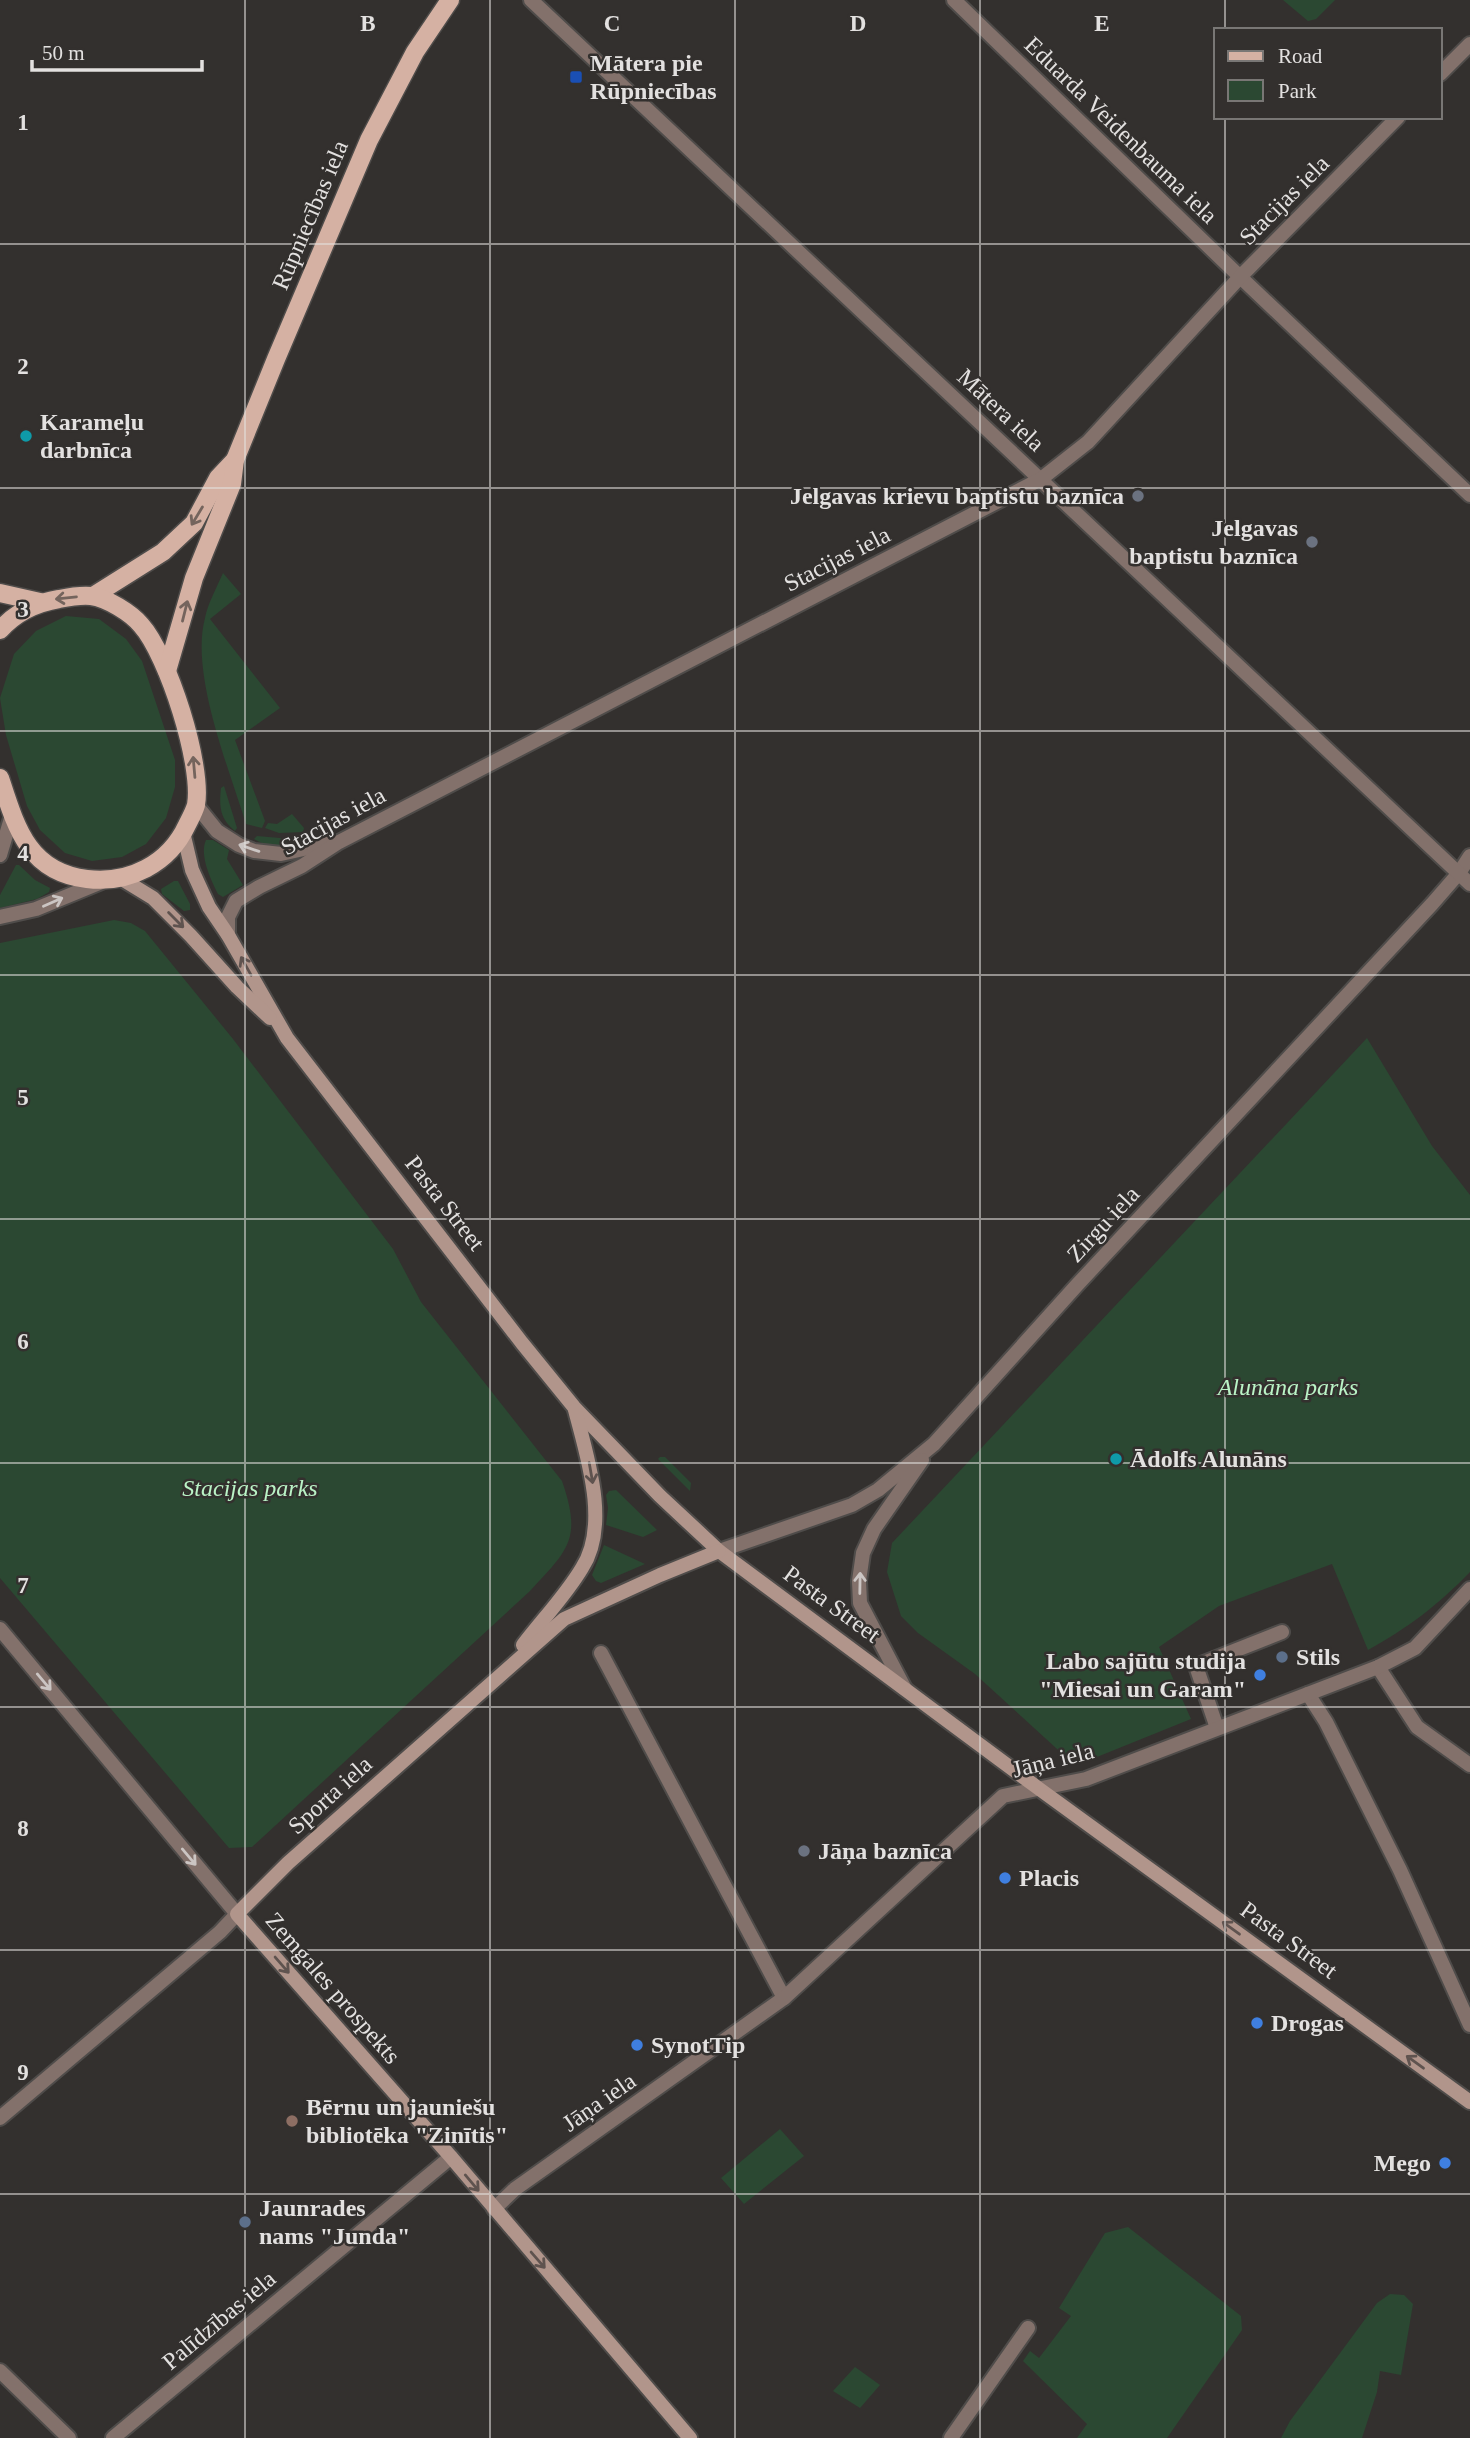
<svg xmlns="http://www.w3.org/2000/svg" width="1470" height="2438" viewBox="0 0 1470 2438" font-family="Georgia,serif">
  <rect width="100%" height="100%" fill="#33302e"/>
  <g fill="#2b4832">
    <path d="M 1283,0 L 1335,0 L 1316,19 L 1308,21 Z"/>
    <path d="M 223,573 L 241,594 L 210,619 L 280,708 L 235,740 L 265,821 L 262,828 L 246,824 C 229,768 190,674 205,618 C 208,603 217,587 223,573 Z"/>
    <path d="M 66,616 L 99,619 L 126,639 L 142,661 L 175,760 L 175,787 L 166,818 L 146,844 L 122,857 L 92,861 L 65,853 L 40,830 L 27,806 L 6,735 L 0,698 L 14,654 L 36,631 Z"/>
    <path d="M 224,786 L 237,828 L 235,831 C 220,819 219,807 221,788 Z"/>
    <path d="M 292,814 L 304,828 L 303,832 L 279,833 L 265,828 L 268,823 L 277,824 Z"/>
    <path d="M 257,836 L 303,840 C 286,849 270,849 254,839 Z"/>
    <path d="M 206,840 L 213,840 L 229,850 L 227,859 L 243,885 L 223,897 L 218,894 C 211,880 199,855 206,840 Z"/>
    <path d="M 16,865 L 19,865 L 35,880 L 50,888 L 49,892 L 37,899 L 0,908 L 0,895 Z"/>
    <path d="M 174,881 L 178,881 L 190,904 L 190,910 L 184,911 L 162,894 L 161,889 Z"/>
    <path d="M 114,920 L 131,923 L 145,931 L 233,1039 L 393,1249 L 421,1302 L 562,1481 C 582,1539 569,1549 530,1591 L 252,1847 L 229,1848 L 0,1578 L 0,943 Z"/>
    <path d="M 1367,1038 L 1432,1146 L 1470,1195 L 1470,1572 C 1437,1606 1409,1627 1368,1650 L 1332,1564 L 1219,1606 L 1159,1647 L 1191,1719 L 1092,1759 L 1068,1759 L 975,1674 L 918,1633 L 901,1616 L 887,1572 L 892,1543 Z"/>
    <path d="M 660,1457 L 665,1457 L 691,1483 L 690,1491 L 658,1459 Z"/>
    <path d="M 616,1490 L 657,1530 L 643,1537 L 606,1525 L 608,1508 L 606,1495 L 609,1491 Z"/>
    <path d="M 604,1545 L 645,1564 L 601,1583 L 596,1581 L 592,1575 Z"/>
    <path d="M 780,2129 L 804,2156 L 744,2204 L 721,2178 Z"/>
    <path d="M 1128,2227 L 1241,2316 L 1242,2330 L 1167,2438 L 1077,2438 L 1087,2424 L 1023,2361 L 1030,2351 L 1039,2358 L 1071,2316 L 1059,2308 L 1105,2233 Z"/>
    <path d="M 1390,2294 L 1404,2295 L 1413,2304 L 1401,2375 L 1380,2371 L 1377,2392 L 1362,2438 L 1281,2438 L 1290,2421 L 1377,2303 Z"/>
    <path d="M 855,2367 L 880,2385 L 860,2408 L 833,2391 Z"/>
  </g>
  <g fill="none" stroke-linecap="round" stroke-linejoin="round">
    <g stroke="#4f4c4a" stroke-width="18">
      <g id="minor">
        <path d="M 954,0 L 1234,271 L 1470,495"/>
        <path d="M 719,1551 L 852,1505 L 878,1490 L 934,1444 L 1077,1285 L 1432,904 L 1459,873 L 1470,856"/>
        <path d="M 601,1653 L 784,1998"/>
        <path d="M 1378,1667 L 1417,1727 L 1470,1765"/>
        <path d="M 905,1689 L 860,1603 L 859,1581 L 863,1553 L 874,1529 L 922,1460"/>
        <path d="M 1308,1694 L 1326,1722 L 1400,1870 L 1470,2025"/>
        <path d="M 1217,1728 L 1196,1666 L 1282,1632"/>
        <path d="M 0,2118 L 220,1932 L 237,1914"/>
        <path d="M 494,2209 L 515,2189 L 784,1998 L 1003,1796 L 1086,1779 L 1378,1667 L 1415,1648 L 1470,1589"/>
        <path d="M 0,2371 L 69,2438"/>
        <path d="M 113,2438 L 451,2157"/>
        <path d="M 951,2438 L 1028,2328"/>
      </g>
    </g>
    <g stroke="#4f4c4a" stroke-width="18">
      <g id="tertiary">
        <path d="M 531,0 L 1470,884"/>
        <path d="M 1440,74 L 1470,44"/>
        <path d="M 196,805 L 217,831 L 239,845 L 254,851 L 281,854 L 331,843"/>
        <path d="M 0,855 L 12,815"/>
        <path d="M 0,917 L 36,909 L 104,881"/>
        <path d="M 228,935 L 228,917 L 236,901 L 259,887 L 302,866 L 339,842 L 1041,479 L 1088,442 L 1240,277 L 1398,117"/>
        <path d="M 0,1629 L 237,1914"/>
      </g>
    </g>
    <g stroke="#4f4c4a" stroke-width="18">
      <g id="secondary">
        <path d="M 183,832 L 192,870 L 209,907 L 228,935 L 287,1038 L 522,1343 L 574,1407 L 660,1496 L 719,1551 L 1038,1788 L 1470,2102"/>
        <path d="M 122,879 L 153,898 L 191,936 L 237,987 L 270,1018"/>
        <path d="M 523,1645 C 542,1620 566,1595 582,1568 C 610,1525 587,1456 575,1410"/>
        <path d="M 690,2438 L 451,2157 L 237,1914 L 288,1863 L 564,1619 L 660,1575 L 719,1551"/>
      </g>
    </g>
    <g stroke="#4f4c4a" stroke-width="21">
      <g id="primary">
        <path d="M 0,593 L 40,602"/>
        <path d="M 93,596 L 163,552 L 194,523 L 218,478 L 235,460"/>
        <path d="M 0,630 C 16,612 35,603 59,599 C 69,597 81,595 91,596 C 107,598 131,613 141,625 C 168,655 203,765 196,805 C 194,812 190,819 187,825 C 169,864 129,884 87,879 C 28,872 16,827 0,778"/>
        <path d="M 167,671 L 194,578 L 232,484 L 235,460 L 276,359 L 369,140 L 415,52 L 450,0"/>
      </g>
    </g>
    <use href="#minor" stroke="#83716b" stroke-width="14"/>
    <use href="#tertiary" stroke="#83716b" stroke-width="14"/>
    <use href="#secondary" stroke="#b1958b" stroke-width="14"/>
    <use href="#primary" stroke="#d5b1a3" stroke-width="18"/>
  </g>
  <defs><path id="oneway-shaft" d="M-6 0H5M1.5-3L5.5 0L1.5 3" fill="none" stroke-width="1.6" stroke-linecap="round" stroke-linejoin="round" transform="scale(1.75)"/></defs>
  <g stroke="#74645d">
    <use href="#oneway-shaft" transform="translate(197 516) rotate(121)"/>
    <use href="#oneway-shaft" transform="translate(66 598) rotate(174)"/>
    <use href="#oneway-shaft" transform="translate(185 611) rotate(-76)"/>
    <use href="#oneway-shaft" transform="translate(194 767) rotate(-95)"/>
  </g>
  <g stroke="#cbc5c3">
    <use href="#oneway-shaft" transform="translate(249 848) rotate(-161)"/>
    <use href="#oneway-shaft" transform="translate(53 902) rotate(-24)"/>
    <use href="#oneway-shaft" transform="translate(860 1583) rotate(-89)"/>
    <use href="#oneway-shaft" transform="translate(44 1682) rotate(50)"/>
    <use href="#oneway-shaft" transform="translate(189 1857) rotate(50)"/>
  </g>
  <g stroke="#5f534f">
    <use href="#oneway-shaft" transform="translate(176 920) rotate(45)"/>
    <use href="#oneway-shaft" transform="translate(246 966) rotate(-119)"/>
    <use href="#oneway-shaft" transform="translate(591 1473) rotate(80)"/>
    <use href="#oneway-shaft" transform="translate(1231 1928) rotate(-144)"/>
    <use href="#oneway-shaft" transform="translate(282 1965) rotate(49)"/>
    <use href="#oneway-shaft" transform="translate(1415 2062) rotate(-144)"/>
    <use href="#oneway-shaft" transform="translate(472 2183) rotate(50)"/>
    <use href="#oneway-shaft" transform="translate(538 2260) rotate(49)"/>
  </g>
  <path fill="none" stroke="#e3e1e0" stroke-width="2" stroke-opacity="0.55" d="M 245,0 L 245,2438M 490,0 L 490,2438M 735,0 L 735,2438M 980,0 L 980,2438M 1225,0 L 1225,30M 1225,117 L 1225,2438M 0,244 L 1470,244M 0,488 L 1470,488M 0,731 L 1470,731M 0,975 L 1470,975M 0,1219 L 1470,1219M 0,1463 L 1470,1463M 0,1707 L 1470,1707M 0,1950 L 1470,1950M 0,2194 L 1470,2194"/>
  <rect fill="#1a4fb4" stroke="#33302e" stroke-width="2.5" x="569" y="70" width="14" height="14" rx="3.5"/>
  <g fill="#0f9aa8" stroke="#33302e" stroke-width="2.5">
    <circle cx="26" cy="436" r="7"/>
    <circle cx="1116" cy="1459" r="7"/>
  </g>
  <g fill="#6b7280" stroke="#33302e" stroke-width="2.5">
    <circle cx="1138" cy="496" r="7"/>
    <circle cx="1312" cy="542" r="7"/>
    <circle cx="804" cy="1851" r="7"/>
  </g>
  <g fill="#5c6f8a" stroke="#33302e" stroke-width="2.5">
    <circle cx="1282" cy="1657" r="7"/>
    <circle cx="245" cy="2222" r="7"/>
  </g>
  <g fill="#3f7fe0" stroke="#33302e" stroke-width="2.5">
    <circle cx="1260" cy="1675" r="7"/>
    <circle cx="1005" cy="1878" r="7"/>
    <circle cx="1257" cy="2023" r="7"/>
    <circle cx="637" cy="2045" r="7"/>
    <circle cx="1445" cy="2163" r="7"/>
  </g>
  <circle fill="#8d6e63" stroke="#33302e" stroke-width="2.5" cx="292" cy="2121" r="7"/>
  <g text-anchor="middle" stroke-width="5" stroke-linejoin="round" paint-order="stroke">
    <g font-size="24" font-weight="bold" fill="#e3e1e0" stroke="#33302e" text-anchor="start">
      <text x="590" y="71">Mātera pie<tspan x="590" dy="28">Rūpniecības</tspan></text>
      <text x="40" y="430">Karameļu<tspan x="40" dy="28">darbnīca</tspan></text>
      <text x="1124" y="504" text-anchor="end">Jelgavas krievu baptistu baznīca</text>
      <text x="1298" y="536" text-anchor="end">Jelgavas<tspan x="1298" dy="28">baptistu baznīca</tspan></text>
      <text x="1130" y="1467">Ādolfs Alunāns</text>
      <text x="1296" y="1665">Stils</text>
      <text x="1246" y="1669" text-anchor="end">Labo sajūtu studija<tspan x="1246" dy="28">"Miesai un Garam"</tspan></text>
      <text x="818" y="1859">Jāņa baznīca</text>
      <text x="1019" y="1886">Placis</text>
      <text x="1271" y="2031">Drogas</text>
      <text x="651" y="2053">SynotTip</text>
      <text x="306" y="2115">Bērnu un jauniešu<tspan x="306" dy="28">bibliotēka "Zinītis"</tspan></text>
      <text x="1431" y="2171" text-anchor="end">Mego</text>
      <text x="259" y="2216">Jaunrades<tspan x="259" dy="28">nams "Junda"</tspan></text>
    </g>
    <g font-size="24" fill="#e3e1e0" stroke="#33302e">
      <text transform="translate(1121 130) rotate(44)" y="8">Eduarda Veidenbauma iela</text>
      <text transform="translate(1284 200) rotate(-45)" y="8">Stacijas iela</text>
      <text transform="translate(310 215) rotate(-67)" y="8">Rūpniecības iela</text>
      <text transform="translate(1001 410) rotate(43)" y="8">Mātera iela</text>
      <text transform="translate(837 559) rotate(-27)" y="8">Stacijas iela</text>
      <text transform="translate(333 821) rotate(-29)" y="8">Stacijas iela</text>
      <text transform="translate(445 1203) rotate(52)" y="8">Pasta Street</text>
      <text transform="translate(1103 1224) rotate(-47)" y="8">Zirgu iela</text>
      <text transform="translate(832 1604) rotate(36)" y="8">Pasta Street</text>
      <text transform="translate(1053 1760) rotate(-14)" y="8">Jāņa iela</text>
      <text transform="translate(330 1795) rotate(-42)" y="8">Sporta iela</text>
      <text transform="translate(1289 1940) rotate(36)" y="8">Pasta Street</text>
      <text transform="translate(333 1988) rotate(49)" y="8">Zemgales prospekts</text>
      <text transform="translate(599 2102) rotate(-35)" y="8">Jāņa iela</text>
      <text transform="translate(219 2320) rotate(-40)" y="8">Palīdzības iela</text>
    </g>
    <g font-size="24" font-style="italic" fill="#baf3c6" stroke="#33302e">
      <text x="1288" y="1395">Alunāna parks</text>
      <text x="250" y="1496">Stacijas parks</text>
    </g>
  </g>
  <g font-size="23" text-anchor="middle" font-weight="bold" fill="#e3e1e0" stroke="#33302e" stroke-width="5" stroke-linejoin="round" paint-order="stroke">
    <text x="368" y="31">B</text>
    <text x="612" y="31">C</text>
    <text x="858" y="31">D</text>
    <text x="1102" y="31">E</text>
    <text x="23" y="130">1</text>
    <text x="23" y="374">2</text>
    <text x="23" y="617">3</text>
    <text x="23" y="861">4</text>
    <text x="23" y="1105">5</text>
    <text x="23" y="1349">6</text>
    <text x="23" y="1593">7</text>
    <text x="23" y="1836">8</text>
    <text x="23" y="2080">9</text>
  </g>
  <rect x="1214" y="28" width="228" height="91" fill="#33302e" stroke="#797775" stroke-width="2"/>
  <rect x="1228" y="51" width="35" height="10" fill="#d5b1a3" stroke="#797775" stroke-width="2"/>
  <text x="1278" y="63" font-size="21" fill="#e3e1e0">Road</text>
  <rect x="1228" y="80" width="35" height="21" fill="#2b4832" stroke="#797775" stroke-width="2"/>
  <text x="1278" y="98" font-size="21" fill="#e3e1e0">Park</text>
  <path d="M32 60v10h170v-10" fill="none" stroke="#e3e1e0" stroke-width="3.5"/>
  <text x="42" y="60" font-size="21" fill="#e3e1e0" stroke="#33302e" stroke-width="5" paint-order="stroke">50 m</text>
</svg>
